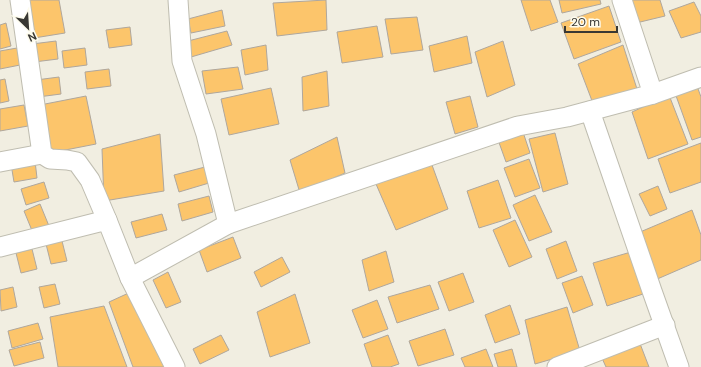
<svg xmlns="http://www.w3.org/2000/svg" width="701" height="367" viewBox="0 0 701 367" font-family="'DM Sans',sans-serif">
  <rect width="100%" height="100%" fill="#f1eee1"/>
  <g fill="#fcc56b" stroke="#afa79d">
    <path d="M 28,0 L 59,0 L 65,33 L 34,38 Z"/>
    <path d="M 326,0 L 327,30 L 277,36 L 273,3 Z"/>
    <path d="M 521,0 L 550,0 L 558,22 L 531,31 Z"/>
    <path d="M 559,0 L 600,0 L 601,4 L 562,13 Z"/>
    <path d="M 628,0 L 660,0 L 665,16 L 636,23 Z"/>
    <path d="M 694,2 L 701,16 L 701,32 L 681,38 L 669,11 Z"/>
    <path d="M 609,6 L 621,42 L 574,59 L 561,23 Z"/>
    <path d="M 222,10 L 225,26 L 191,33 L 188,19 Z"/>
    <path d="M 417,17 L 423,50 L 391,54 L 385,19 Z"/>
    <path d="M 6,23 L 11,46 L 0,49 L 0,25 Z"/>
    <path d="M 377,26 L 383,57 L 342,63 L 337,32 Z"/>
    <path d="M 130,27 L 132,45 L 109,48 L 106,30 Z"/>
    <path d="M 227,31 L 232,45 L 191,57 L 188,41 Z"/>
    <path d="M 467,36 L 472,63 L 434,72 L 429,46 Z"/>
    <path d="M 56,41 L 58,59 L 34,62 L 32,44 Z"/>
    <path d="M 503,41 L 515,85 L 487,97 L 475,52 Z"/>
    <path d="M 266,45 L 268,70 L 245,75 L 241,50 Z"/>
    <path d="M 623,45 L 637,89 L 594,106 L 578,64 Z"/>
    <path d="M 17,48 L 20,65 L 0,69 L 0,51 Z"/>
    <path d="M 85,48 L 87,65 L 64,68 L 62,51 Z"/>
    <path d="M 238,67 L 243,89 L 206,94 L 202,71 Z"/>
    <path d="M 109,69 L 111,86 L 87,89 L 85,72 Z"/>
    <path d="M 327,71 L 329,106 L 303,111 L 302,77 Z"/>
    <path d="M 59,77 L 61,94 L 38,97 L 36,80 Z"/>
    <path d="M 5,79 L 9,101 L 0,103 L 0,80 Z"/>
    <path d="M 697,86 L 701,97 L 701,137 L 692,140 L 675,93 Z"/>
    <path d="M 271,88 L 279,124 L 229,135 L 221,99 Z"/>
    <path d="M 669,95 L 688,144 L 648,159 L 632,112 Z"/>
    <path d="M 86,96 L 96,144 L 50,153 L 40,105 Z"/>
    <path d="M 470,96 L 478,127 L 455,134 L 446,102 Z"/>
    <path d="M 24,105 L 28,126 L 0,131 L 0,109 Z"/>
    <path d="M 522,129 L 530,153 L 506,162 L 497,137 Z"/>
    <path d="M 555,133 L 568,184 L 543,192 L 529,139 Z"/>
    <path d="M 160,134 L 164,191 L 104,201 L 102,149 Z"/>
    <path d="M 337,137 L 345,173 L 300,193 L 290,160 Z"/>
    <path d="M 701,143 L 701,182 L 670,193 L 658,159 Z"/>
    <path d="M 529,159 L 540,188 L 515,197 L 504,168 Z"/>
    <path d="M 35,161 L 37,178 L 14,182 L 11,164 Z"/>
    <path d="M 432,165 L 448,209 L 396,230 L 376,184 Z"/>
    <path d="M 205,167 L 209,183 L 179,192 L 174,175 Z"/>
    <path d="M 498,180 L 511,218 L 479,228 L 467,191 Z"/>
    <path d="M 44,182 L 49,198 L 26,205 L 21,189 Z"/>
    <path d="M 658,186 L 667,209 L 650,216 L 639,194 Z"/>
    <path d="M 535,195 L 552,232 L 529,241 L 513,205 Z"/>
    <path d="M 209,196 L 213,212 L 182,221 L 178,204 Z"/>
    <path d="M 40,204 L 49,226 L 33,233 L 24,211 Z"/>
    <path d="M 692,210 L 701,235 L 701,260 L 655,280 L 633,235 Z"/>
    <path d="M 162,214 L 167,230 L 136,238 L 131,222 Z"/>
    <path d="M 515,220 L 532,257 L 509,267 L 493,230 Z"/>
    <path d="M 233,237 L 241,258 L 207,272 L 199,250 Z"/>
    <path d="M 62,241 L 67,261 L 51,264 L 46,244 Z"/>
    <path d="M 566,241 L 577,271 L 557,279 L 546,249 Z"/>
    <path d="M 32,249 L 37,269 L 21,273 L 16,253 Z"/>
    <path d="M 386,251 L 394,282 L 369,291 L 362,260 Z"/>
    <path d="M 631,252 L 646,293 L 607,306 L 593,263 Z"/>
    <path d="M 282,257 L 290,272 L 261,287 L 254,272 Z"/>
    <path d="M 168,272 L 181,302 L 166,308 L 153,280 Z"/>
    <path d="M 463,273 L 474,302 L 449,311 L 438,282 Z"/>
    <path d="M 582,276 L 593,305 L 573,313 L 562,283 Z"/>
    <path d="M 55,284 L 60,304 L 44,308 L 39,287 Z"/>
    <path d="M 430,285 L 439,309 L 397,323 L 388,297 Z"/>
    <path d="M 13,287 L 17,307 L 1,311 L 0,290 Z"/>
    <path d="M 133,291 L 170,367 L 133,367 L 109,302 Z"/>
    <path d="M 295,294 L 310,343 L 270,357 L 257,312 Z"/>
    <path d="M 377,300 L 388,329 L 363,338 L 352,310 Z"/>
    <path d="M 510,305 L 520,334 L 495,343 L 485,315 Z"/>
    <path d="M 104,306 L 127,367 L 58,367 L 50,317 Z"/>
    <path d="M 567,307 L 580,351 L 535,364 L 525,320 Z"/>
    <path d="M 38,323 L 43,339 L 12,348 L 8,331 Z"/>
    <path d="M 445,329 L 454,355 L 418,366 L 409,341 Z"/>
    <path d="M 221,335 L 229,350 L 200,364 L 193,349 Z"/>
    <path d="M 388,335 L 399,364 L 390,367 L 372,367 L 364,344 Z"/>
    <path d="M 639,341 L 649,367 L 606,367 L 601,356 Z"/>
    <path d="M 40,342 L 44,358 L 14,366 L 9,350 Z"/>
    <path d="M 486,349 L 493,367 L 465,367 L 461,358 Z"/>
    <path d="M 512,349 L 517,367 L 498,367 L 494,354 Z"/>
  </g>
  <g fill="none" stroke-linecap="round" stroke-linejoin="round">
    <g stroke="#bfbdb0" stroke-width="21">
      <g id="minor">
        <path d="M 20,0 L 42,154 L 50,159 L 67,160 L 77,162 L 90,180 L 107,220"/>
        <path d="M 178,0 L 182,61 L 206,134 L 228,224"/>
        <path d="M 622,0 L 653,94"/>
        <path d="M 590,111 L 652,291 L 679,367"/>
        <path d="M 0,162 L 42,154"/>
        <path d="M 0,247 L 107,220 L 130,278 L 175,367"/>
        <path d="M 130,278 L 228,224 L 518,126 L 567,117 L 653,94 L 701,77"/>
        <path d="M 557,367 L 665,325"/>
      </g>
    </g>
    <use href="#minor" stroke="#fff" stroke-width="19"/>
  </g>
  <g transform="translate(28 28) rotate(155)" stroke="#fefcee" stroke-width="3" paint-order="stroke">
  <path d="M0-3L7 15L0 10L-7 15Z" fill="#393833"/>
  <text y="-6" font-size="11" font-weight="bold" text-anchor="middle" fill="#393833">N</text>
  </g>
  <path d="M565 26v6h52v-6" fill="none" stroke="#393833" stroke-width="2"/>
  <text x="571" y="26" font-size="12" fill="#393833" stroke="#fefcee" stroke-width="3" paint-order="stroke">20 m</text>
</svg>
